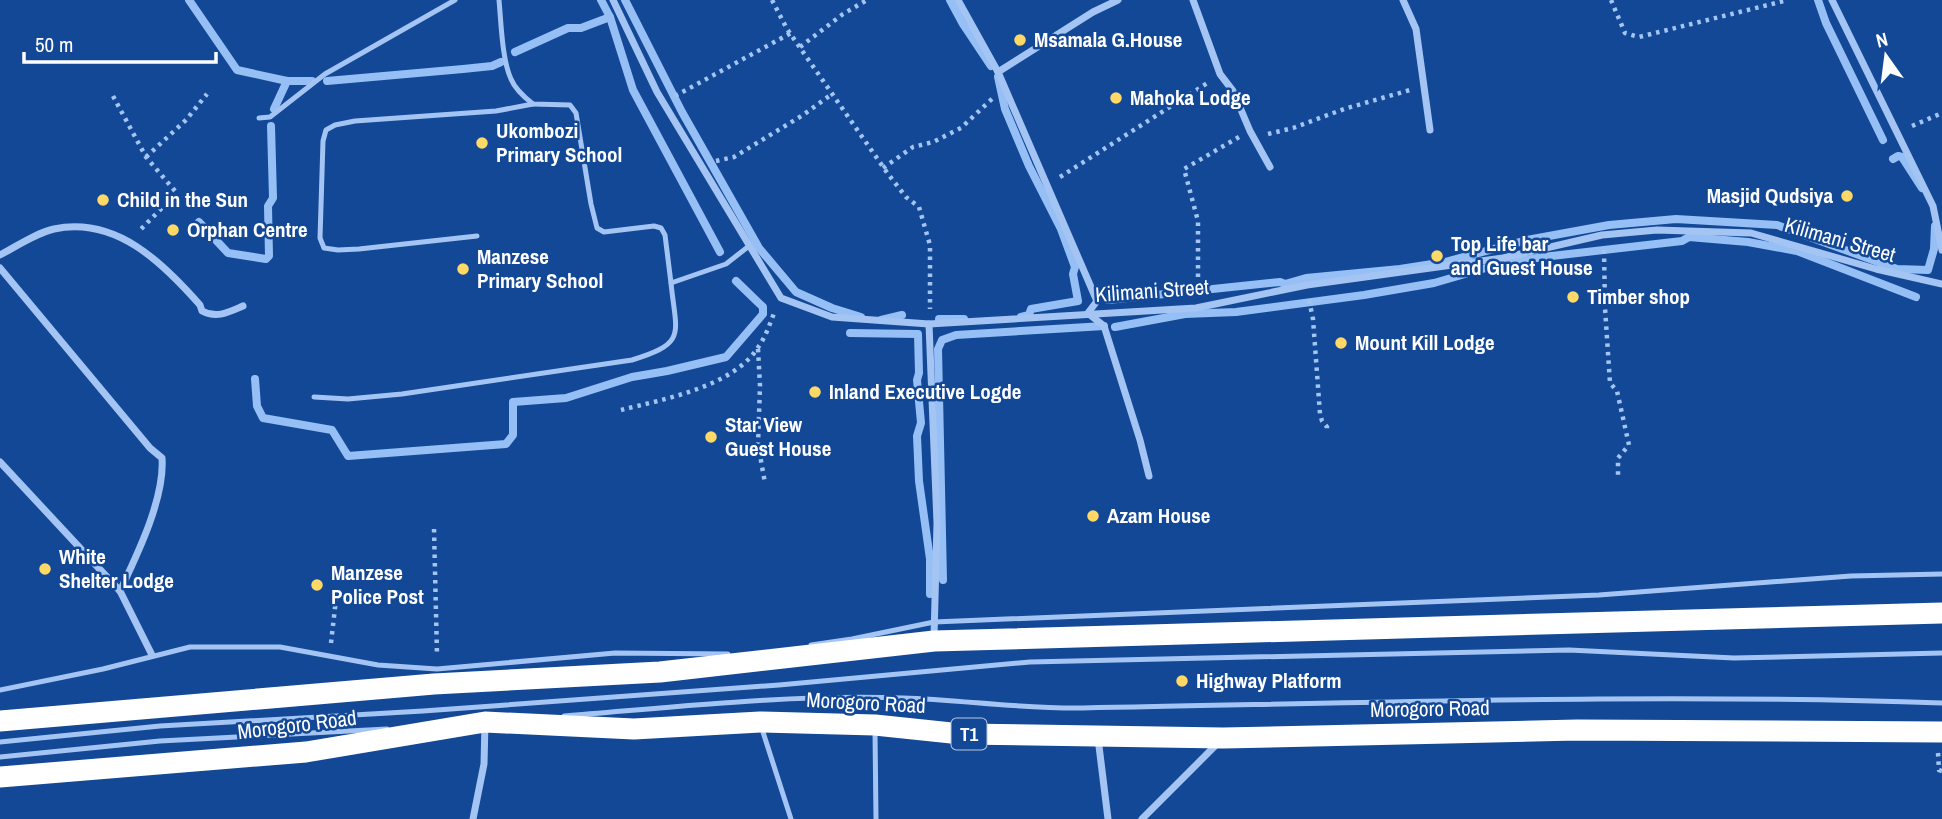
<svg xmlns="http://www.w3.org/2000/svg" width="1942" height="819" viewBox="0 0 1942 819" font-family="'Archivo Narrow',sans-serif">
  <rect width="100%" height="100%" fill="#134897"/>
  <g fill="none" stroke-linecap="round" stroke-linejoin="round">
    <g stroke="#96bff6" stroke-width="8">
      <path d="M 189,0 L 237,70 L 287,81 L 312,81"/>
      <path d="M 601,0 L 610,17 L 633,90 L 720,252"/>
      <path d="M 625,0 L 682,112 L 759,248 L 796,292 L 832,308 L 861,317"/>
      <path d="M 950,0 L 963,24 L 991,66"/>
      <path d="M 1818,0 L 1826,23 L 1883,140"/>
      <path d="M 515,52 L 568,28 L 581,28 L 610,17"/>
      <path d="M 998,77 L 1005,109 L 1029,166 L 1061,229 L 1075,267 L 1073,274 L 1078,301 L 1031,309 L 1029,315 L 1021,317"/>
      <path d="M 327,81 L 463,69 L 492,66 L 501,62"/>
      <path d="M 274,109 L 287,81"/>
      <path d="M 1893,159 L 1898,156 L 1902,157 L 1922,188"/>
      <path d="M 199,222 L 228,253 L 266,259 L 269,256 L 268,206 L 273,198 L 271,126"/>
      <path d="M 1108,300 L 1280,282 L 1285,284 L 1306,278 L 1400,269 L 1445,262 L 1527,240 L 1609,225 L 1676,219 L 1777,225 L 1897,269 L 1928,270 L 1934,249 L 1935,226"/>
      <path d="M 939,319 L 964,319"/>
      <path d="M 881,320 L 902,315"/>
      <path d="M 1115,327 L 1185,314 L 1236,312 L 1364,295 L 1434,283 L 1496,265 L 1543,257 L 1682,241 L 1689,237 L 1748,242 L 1797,251 L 1916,297"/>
      <path d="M 850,333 L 918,334 L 919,373 L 917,380 L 921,423 L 917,436 L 919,481 L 930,559 L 930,594"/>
      <path d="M 255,379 L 257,406 L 263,418 L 332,430 L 348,456 L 506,444 L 513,435 L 513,402 L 566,398 L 632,377 L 667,371 L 726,357 L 763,314 L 763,307 L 736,281"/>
      <path d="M 943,580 L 938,349 L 942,340 L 956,335 L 1104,326"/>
    </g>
    <g stroke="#a4c5f3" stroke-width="4.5" stroke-dasharray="3.5 5" stroke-linecap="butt">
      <path d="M 772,0 L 787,29 L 888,174 L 906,197 L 919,207 L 930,245 L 930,309"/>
      <path d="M 1611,0 L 1625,33 L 1639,37 L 1788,0"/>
      <path d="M 800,47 L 843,14 L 867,0"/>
      <path d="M 113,96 L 146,157 L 175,191 L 169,201 L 140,230"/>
      <path d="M 675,96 L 791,33"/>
      <path d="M 1912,126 L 1942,113"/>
      <path d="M 1268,134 L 1293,128 L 1344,109 L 1410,90"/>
      <path d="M 146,157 L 186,120 L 207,94"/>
      <path d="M 716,161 L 734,157 L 803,115 L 832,94"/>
      <path d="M 883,168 L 913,147 L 933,142 L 961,128 L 994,97"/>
      <path d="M 1060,177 L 1209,82"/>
      <path d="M 1604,250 L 1605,308 L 1610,383 L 1617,391 L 1629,445 L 1618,458 L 1618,479"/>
      <path d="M 1198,294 L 1198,221 L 1184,169 L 1239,137"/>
      <path d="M 1309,300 L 1313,319 L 1320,414 L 1322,421 L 1327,427 L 1327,433"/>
      <path d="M 758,349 L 760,386 L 758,444 L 765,483"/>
      <path d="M 621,410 C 664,399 734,387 759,346 C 766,336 770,323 775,311"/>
      <path d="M 434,529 L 437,655"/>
      <path d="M 331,643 L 336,599"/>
      <path d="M 1938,753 L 1939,770 L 1942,771"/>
    </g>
    <g stroke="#a4c5f3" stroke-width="5">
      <path d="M 499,0 C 501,21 502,60 511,79 C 515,89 524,97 533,104 L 570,105 L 576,113 L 591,204 L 597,228 L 604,232 L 654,226 L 661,228 L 665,235 L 671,283 L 726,264 L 749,246"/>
      <path d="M 259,118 L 270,117 L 325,74 L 455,0"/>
      <path d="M 477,236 L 359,249 L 338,250 L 324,248 L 320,238 L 323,141 L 326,130 L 335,125 L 355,121 L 496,111 L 533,104"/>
      <path d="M 314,397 L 348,399 L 402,394 L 632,360 C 688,343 676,334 671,283"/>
      <path d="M 811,645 L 852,639 L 934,622 L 1599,595 L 1851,576 L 1942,574"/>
      <path d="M 0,690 L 103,669 L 190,647 L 280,647 L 378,665 L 437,669 L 615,653 L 728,654"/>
      <path d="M 564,716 C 676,707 790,694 903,698 C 963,700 1022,709 1083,708 C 1369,703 1656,693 1942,703"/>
      <path d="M 762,729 L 791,819"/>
      <path d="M 875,731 L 876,819"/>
      <path d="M 0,742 L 160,726 L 423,711 L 779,685 L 1030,662 L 1569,650 L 1734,658 L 1942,653"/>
      <path d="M 0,757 L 160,741 L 387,729"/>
    </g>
    <g stroke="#a4c5f3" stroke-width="7">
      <path d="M 613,0 L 657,92 L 781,298 L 832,317 L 929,324 L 1196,308 L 1307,285 L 1503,258 L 1602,235 L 1657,230 L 1751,233 L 1876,269 L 1942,284"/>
      <path d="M 958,0 L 998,72 L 1097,301 L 1088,313"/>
      <path d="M 1193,0 L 1220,74 L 1233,91 L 1250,131 L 1270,167"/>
      <path d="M 1403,0 L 1416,29 L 1430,130"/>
      <path d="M 1832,0 L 1933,206 L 1942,250"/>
      <path d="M 998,72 L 1093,12 L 1118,0"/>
      <path d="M 0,255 C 17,246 36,233 54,229 C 116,216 163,263 200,305 L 202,311 C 217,319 229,312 243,306"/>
      <path d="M 0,268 L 150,448 L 162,458 C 165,498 137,555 120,591"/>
      <path d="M 1089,314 L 1104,326 L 1140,440 L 1149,476"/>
      <path d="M 929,324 L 937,523 L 934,637"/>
      <path d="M 0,462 L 120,591 L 152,655"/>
      <path d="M 1098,738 L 1108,819"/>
      <path d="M 473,819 L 484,764 L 485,723"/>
      <path d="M 1142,819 L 1218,743"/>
    </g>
    <g stroke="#fff" stroke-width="21">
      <path d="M 0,721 L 434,684 L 660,672 L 934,641 L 1942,613"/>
      <path d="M 0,777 L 306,752 L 485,722 L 634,729 L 760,722 L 875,725 L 961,734 L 1223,738 L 1577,730 L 1942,732"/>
    </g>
  </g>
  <g fill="#ffd866" stroke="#134897" stroke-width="2.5">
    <circle cx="1020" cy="40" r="7"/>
    <circle cx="1116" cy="98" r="7"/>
    <circle cx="482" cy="143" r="7"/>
    <circle cx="1847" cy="196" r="7"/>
    <circle cx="103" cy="200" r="7"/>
    <circle cx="173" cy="230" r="7"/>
    <circle cx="1437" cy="256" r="7"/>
    <circle cx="463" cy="269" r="7"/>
    <circle cx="1573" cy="297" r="7"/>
    <circle cx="1341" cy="343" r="7"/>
    <circle cx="815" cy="392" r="7"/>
    <circle cx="711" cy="437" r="7"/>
    <circle cx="1093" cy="516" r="7"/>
    <circle cx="45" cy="569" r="7"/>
    <circle cx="317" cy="585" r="7"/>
    <circle cx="1182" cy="681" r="7"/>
  </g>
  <g text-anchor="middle" stroke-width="5" stroke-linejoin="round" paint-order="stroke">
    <rect fill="#134897" stroke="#b8c8e0" stroke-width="2" x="951.5" y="718.5" width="35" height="31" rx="5"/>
    <g font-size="19" font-weight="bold" fill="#fff">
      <text x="969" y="741">T1</text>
    </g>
    <g font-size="21" font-weight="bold" fill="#fff" stroke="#134897" text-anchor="start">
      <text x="1034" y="47">Msamala G.House</text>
      <text x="1130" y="105">Mahoka Lodge</text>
      <text x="496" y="138">Ukombozi<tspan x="496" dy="24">Primary School</tspan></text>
      <text x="1833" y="203" text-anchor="end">Masjid Qudsiya</text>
      <text x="117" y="207">Child in the Sun</text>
      <text x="187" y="237">Orphan Centre</text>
      <text x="1451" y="251">Top Life bar<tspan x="1451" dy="24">and Guest House</tspan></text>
      <text x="477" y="264">Manzese<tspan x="477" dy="24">Primary School</tspan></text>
      <text x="1587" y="304">Timber shop</text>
      <text x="1355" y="350">Mount Kill Lodge</text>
      <text x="829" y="399">Inland Executive Logde</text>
      <text x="725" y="432">Star View<tspan x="725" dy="24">Guest House</tspan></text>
      <text x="1107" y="523">Azam House</text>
      <text x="59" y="564">White<tspan x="59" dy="24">Shelter Lodge</tspan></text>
      <text x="331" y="580">Manzese<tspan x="331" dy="24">Police Post</tspan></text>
      <text x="1196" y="688">Highway Platform</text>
    </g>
    <g font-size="21" fill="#fff" stroke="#134897">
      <text transform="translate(1840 240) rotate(16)" y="7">Kilimani Street</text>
      <text transform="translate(1152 291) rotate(-4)" y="7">Kilimani Street</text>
      <text transform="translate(866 703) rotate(3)" y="7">Morogoro Road</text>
      <text transform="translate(1430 709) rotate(-1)" y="7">Morogoro Road</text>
      <text transform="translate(297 725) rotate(-7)" y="7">Morogoro Road</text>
    </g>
  </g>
  <g transform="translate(1886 56) rotate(346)" stroke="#134897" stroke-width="5" paint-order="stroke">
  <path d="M0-5L12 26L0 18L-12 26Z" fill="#ffffff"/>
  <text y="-10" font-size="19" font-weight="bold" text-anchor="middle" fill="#ffffff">N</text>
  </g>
  <path d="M24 52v10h192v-10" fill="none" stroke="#ffffff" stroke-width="3.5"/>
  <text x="35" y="52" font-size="21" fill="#ffffff" stroke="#134897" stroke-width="5" paint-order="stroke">50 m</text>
</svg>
